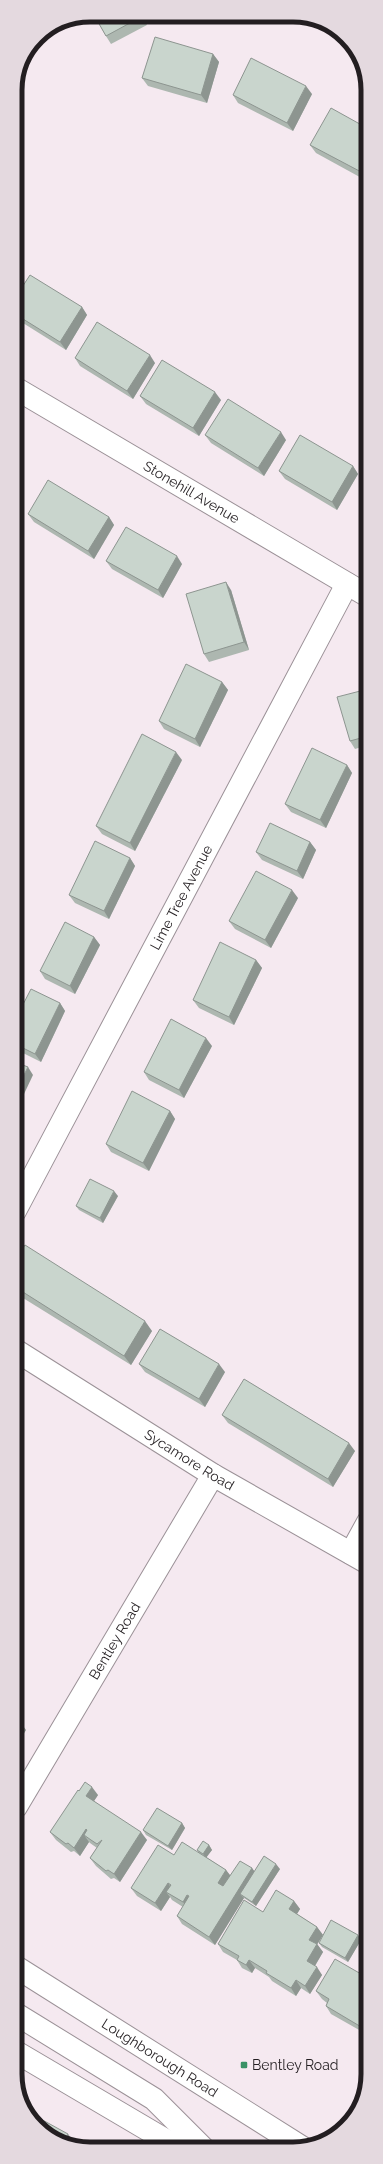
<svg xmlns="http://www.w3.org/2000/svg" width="383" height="2164" viewBox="0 0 383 2164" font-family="Raleway,sans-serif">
  <rect width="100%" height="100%" fill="#f5e9f0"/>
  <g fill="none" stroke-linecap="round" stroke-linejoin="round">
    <g stroke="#9b9197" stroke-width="24">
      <g id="street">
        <path id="s1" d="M 15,388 L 368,596"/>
        <path id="s2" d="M 15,1211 L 347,584"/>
        <path id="s3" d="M 15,1350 L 213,1475 L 368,1563"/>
        <path d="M 351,1553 L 368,1522"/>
        <path id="s4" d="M 16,1807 L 213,1475"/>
      </g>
    </g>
    <g stroke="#9b9197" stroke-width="24">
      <g id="highway">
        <path id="s5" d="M 16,1967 L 303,2148"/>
        <path d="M 16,2014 L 154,2099 L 203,2148"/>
        <path d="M 16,2052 L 179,2148"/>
      </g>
    </g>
    <use href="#street" stroke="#fff" stroke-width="22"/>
    <use href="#highway" stroke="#fff" stroke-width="22"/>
  </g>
  <g fill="#adb7b0">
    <path d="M 94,15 L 142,16 L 147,25 L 111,44 L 106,36 Z"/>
    <path d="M 213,54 L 219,62 L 207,103 L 148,86 L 142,78 Z"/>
    <path d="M 312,94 L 293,131 L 238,103 L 233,95 Z"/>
    <path d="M 367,128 L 367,181 L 316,153 L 310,145 Z"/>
    <path d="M 15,298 L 82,307 L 87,315 L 66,350 L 15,318 Z"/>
    <path d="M 75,358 L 155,363 L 133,399 L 80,366 Z"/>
    <path d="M 140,396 L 221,400 L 199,436 L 146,404 Z"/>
    <path d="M 205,435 L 286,440 L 264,476 L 211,443 Z"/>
    <path d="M 353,466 L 358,474 L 337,510 L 285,479 L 279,471 Z"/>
    <path d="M 15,471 L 22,500 L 15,502 Z"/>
    <path d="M 368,508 L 368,528 L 361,520 Z"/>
    <path d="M 28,514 L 109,517 L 114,525 L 94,559 L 34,522 Z"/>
    <path d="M 106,561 L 182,564 L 163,598 L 112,569 Z"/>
    <path d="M 231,590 L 249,650 L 209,662 L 204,654 Z"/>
    <path d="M 222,682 L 228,690 L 200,747 L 164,729 L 159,721 Z"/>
    <path d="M 368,689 L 368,745 L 355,749 L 350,741 Z"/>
    <path d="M 182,760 L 135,851 L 102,834 L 96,826 Z"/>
    <path d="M 347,765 L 352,773 L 326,828 L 291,812 L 285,804 Z"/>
    <path d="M 310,842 L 316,850 L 303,879 L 262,860 L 256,852 Z"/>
    <path d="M 130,858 L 135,866 L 109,919 L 75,903 L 69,895 Z"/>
    <path d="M 298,898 L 271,948 L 235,929 L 229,921 Z"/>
    <path d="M 94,937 L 100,945 L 75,994 L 45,979 L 40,971 Z"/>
    <path d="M 256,960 L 262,968 L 234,1025 L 199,1008 L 193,1000 Z"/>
    <path d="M 60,1003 L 65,1011 L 41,1062 L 15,1049 L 15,1020 Z"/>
    <path d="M 212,1046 L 184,1098 L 149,1080 L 144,1072 Z"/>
    <path d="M 170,1111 L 175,1119 L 149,1171 L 111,1152 L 106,1144 Z"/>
    <path d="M 118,1196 L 103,1223 L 79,1210 L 76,1206 Z"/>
    <path d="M 15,1260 L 152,1331 L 131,1365 L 15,1293 Z"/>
    <path d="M 139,1364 L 225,1372 L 205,1407 L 145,1372 Z"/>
    <path d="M 222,1415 L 355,1451 L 333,1487 L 228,1423 Z"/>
    <path d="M 79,1791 L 98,1795 L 94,1801 L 147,1840 L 120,1882 L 114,1878 L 111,1879 L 96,1866 L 90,1858 L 97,1848 L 90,1843 L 89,1842 L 80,1856 L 74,1851 L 71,1852 L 56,1840 L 50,1832 Z"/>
    <path d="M 182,1823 L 185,1828 L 172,1850 L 146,1835 L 143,1830 Z"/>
    <path d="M 209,1845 L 212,1850 L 206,1857 L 226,1870 L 230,1875 L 252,1868 L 254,1872 L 280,1869 L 256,1906 L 244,1898 L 215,1945 L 182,1924 L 177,1916 L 183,1907 L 172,1900 L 170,1897 L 161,1911 L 137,1896 L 131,1888 L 174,1855 L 199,1853 L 197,1850 Z"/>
    <path d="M 294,1901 L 300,1909 L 297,1914 L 317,1927 L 323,1935 L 317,1944 L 323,1952 L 315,1966 L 322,1975 L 310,1994 L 301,1988 L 296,1996 L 272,1981 L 269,1977 L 255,1968 L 252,1973 L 242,1968 L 237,1960 L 223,1952 L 218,1944 L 263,1912 Z"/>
    <path d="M 358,1935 L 361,1940 L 348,1962 L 322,1947 L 319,1943 Z"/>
    <path d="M 368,1978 L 368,2035 L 331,2014 L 326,2006 L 327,2003 L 322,1999 L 316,1991 Z"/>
  </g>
  <g fill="#8d9590">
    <path d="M 140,16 L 142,16 L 147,25 Z"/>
    <path d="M 213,54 L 219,62 L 207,103 L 201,95 Z"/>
    <path d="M 306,86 L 312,94 L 293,131 L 287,123 Z"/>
    <path d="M 367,169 L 367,178 L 365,174 Z"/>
    <path d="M 82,307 L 87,315 L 66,350 L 60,342 Z"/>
    <path d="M 150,355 L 155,363 L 133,399 L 127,391 Z"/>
    <path d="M 215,392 L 221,400 L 199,436 L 193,428 Z"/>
    <path d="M 281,432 L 286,440 L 264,476 L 258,468 Z"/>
    <path d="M 353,466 L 358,474 L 337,510 L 332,502 Z"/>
    <path d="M 15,471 L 22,500 L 17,492 L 15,486 Z"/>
    <path d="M 109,517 L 114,525 L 94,559 L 88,551 Z"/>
    <path d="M 177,556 L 182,564 L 163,598 L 158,590 Z"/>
    <path d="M 226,582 L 231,590 L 249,650 L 244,642 Z"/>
    <path d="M 222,682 L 228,690 L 200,747 L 195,739 Z"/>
    <path d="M 176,752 L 182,760 L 135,851 L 130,843 Z"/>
    <path d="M 347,765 L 352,773 L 326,828 L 320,820 Z"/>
    <path d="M 310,842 L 316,850 L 303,879 L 297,871 Z"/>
    <path d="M 130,858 L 135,866 L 109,919 L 104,911 Z"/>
    <path d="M 292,890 L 298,898 L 271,948 L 265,940 Z"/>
    <path d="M 94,937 L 100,945 L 75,994 L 70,986 Z"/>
    <path d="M 256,960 L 262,968 L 234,1025 L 229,1017 Z"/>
    <path d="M 60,1003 L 65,1011 L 41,1062 L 35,1054 Z"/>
    <path d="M 206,1038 L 212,1046 L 184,1098 L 179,1090 Z"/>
    <path d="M 28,1067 L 33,1075 L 15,1113 L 15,1093 Z"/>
    <path d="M 170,1111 L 175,1119 L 149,1171 L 143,1163 Z"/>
    <path d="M 114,1191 L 118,1196 L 103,1223 L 100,1218 Z"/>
    <path d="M 145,1321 L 152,1331 L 131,1365 L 124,1356 Z"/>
    <path d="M 219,1364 L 225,1372 L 205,1407 L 199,1399 Z"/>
    <path d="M 349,1443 L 355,1451 L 333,1487 L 328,1479 Z"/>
    <path d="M 16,1604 L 18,1608 L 16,1611 Z"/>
    <path d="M 16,1716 L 26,1730 L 16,1747 Z"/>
    <path d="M 92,1787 L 98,1795 L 92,1804 L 86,1796 Z"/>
    <path d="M 182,1823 L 185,1828 L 172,1850 L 168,1846 Z"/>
    <path d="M 86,1829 L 91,1837 L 84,1835 L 89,1842 L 80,1856 L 74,1848 Z"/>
    <path d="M 141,1832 L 147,1840 L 120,1882 L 114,1874 Z"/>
    <path d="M 209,1845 L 212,1850 L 206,1858 L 203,1854 Z"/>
    <path d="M 276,1864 L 280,1869 L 256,1906 L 252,1902 Z"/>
    <path d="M 252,1868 L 258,1876 L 240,1894 L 244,1898 L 215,1945 L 209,1937 Z"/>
    <path d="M 226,1870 L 232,1878 L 224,1891 L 218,1883 Z"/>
    <path d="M 168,1883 L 173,1891 L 166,1892 L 170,1897 L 161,1911 L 155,1903 Z"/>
    <path d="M 187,1895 L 193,1903 L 188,1910 L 183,1902 Z"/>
    <path d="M 294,1901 L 300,1909 L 295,1917 L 289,1909 Z"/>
    <path d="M 317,1927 L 323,1935 L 315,1948 L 309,1940 Z"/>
    <path d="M 358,1935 L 361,1940 L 348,1962 L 345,1958 Z"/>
    <path d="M 317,1944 L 323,1952 L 313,1969 L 307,1961 Z"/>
    <path d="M 249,1960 L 255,1968 L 252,1973 L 246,1965 Z"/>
    <path d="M 317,1967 L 322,1975 L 310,1994 L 305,1986 Z"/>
    <path d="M 296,1980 L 301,1988 L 296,1996 L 291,1988 Z"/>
    <path d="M 68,2134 L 74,2142 L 72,2146 L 64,2141 Z"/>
  </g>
  <g fill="#c9d5cd" stroke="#8d9590">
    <path d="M 94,15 L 140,16 L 141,17 L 106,36 Z"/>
    <path d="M 155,37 L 213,54 L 201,95 L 142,78 Z"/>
    <path d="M 251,58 L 306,86 L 287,123 L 233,95 Z"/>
    <path d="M 331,108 L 367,128 L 367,169 L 365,174 L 310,145 Z"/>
    <path d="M 30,275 L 82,307 L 60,342 L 15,314 L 15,298 Z"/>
    <path d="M 97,322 L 150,355 L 127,391 L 75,358 Z"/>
    <path d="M 162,360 L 215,392 L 193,428 L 140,396 Z"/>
    <path d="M 228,399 L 281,432 L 258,468 L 205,435 Z"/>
    <path d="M 300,435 L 353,466 L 332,502 L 279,471 Z"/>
    <path d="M 48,480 L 109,517 L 88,551 L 28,514 Z"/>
    <path d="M 368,508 L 368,524 L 361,520 Z"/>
    <path d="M 126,527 L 177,556 L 158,590 L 106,561 Z"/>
    <path d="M 226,582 L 244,642 L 204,654 L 186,594 Z"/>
    <path d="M 186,664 L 222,682 L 195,739 L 159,721 Z"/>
    <path d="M 368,689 L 368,736 L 350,741 L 337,697 Z"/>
    <path d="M 142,734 L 176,752 L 130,843 L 96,826 Z"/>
    <path d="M 312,748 L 347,765 L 320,820 L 285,804 Z"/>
    <path d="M 270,823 L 310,842 L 297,871 L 256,852 Z"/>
    <path d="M 95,841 L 130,858 L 104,911 L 69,895 Z"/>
    <path d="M 256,871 L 292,890 L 265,940 L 229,921 Z"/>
    <path d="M 65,922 L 94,937 L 70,986 L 40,971 Z"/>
    <path d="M 220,942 L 256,960 L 229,1017 L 193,1000 Z"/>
    <path d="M 31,989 L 60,1003 L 35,1054 L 15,1044 L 15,1020 Z"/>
    <path d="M 171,1019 L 206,1038 L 179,1090 L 144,1072 Z"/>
    <path d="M 15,1062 L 28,1067 L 15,1093 Z"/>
    <path d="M 132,1091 L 170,1111 L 143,1163 L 106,1144 Z"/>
    <path d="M 90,1179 L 114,1191 L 100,1218 L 76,1206 Z"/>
    <path d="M 25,1245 L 145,1321 L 124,1356 L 15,1287 L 15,1260 Z"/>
    <path d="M 368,1299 L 368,1307 L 365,1305 Z"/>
    <path d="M 160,1329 L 219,1364 L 199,1399 L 139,1364 Z"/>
    <path d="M 244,1379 L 349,1443 L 328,1479 L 222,1415 Z"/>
    <path d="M 16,1719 L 20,1722 L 16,1730 Z"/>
    <path d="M 85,1782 L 92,1787 L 86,1796 L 141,1832 L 114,1874 L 108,1870 L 106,1871 L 90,1858 L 102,1840 L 97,1844 L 91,1840 L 84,1835 L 87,1830 L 86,1829 L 74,1848 L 68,1843 L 66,1844 L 50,1832 L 78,1790 L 79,1791 Z"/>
    <path d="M 157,1808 L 182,1823 L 168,1846 L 143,1830 Z"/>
    <path d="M 203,1841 L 209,1845 L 203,1854 L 197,1850 Z"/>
    <path d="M 182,1842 L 226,1870 L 218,1883 L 223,1886 L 240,1861 L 252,1868 L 209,1937 L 177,1916 L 189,1896 L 187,1895 L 183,1902 L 166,1892 L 171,1885 L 168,1883 L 155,1903 L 131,1888 L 158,1845 L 174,1855 Z"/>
    <path d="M 264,1856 L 276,1864 L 252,1902 L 240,1894 Z"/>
    <path d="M 276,1890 L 294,1901 L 289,1909 L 317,1927 L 309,1940 L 317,1944 L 307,1961 L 317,1967 L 305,1986 L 296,1980 L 291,1988 L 266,1973 L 267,1971 L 249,1960 L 246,1965 L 237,1960 L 239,1956 L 218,1944 L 244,1900 L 263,1912 Z"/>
    <path d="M 331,1920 L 358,1935 L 345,1958 L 319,1943 Z"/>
    <path d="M 335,1959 L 368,1978 L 368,2031 L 326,2006 L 329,1999 L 316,1991 Z"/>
    <path d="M 28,2112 L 68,2134 L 64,2141 L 34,2124 Z"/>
  </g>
  <rect fill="#399165" stroke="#f5e9f0" stroke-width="1.5" x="240" y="2061" width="8" height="8" rx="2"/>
  <g text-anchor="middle" stroke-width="3" stroke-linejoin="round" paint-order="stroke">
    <g font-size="14" fill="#231e21" stroke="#f5e9f0">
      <text dy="5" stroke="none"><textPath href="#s1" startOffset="205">Stonehill Avenue</textPath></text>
      <text dy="5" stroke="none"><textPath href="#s2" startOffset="355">Lime Tree Avenue</textPath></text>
      <text dy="5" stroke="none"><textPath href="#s3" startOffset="206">Sycamore Road</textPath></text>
      <text dy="5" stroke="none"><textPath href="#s4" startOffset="193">Bentley Road</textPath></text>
      <text dy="5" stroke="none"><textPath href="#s5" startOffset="170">Loughborough Road</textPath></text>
    </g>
    <g font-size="14" fill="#231e21" stroke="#f5e9f0" text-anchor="start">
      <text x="252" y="2070">Bentley Road</text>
    </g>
  </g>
  <path d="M0 0H383V2164H0ZM90 22H293A68 68 0 0 1 361 90V2074A68 68 0 0 1 293 2142H90A68 68 0 0 1 22 2074V90A68 68 0 0 1 90 22Z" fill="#e4d9df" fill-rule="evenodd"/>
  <path fill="none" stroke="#231e21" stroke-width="5" d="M90 22H293A68 68 0 0 1 361 90V2074A68 68 0 0 1 293 2142H90A68 68 0 0 1 22 2074V90A68 68 0 0 1 90 22Z"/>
</svg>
